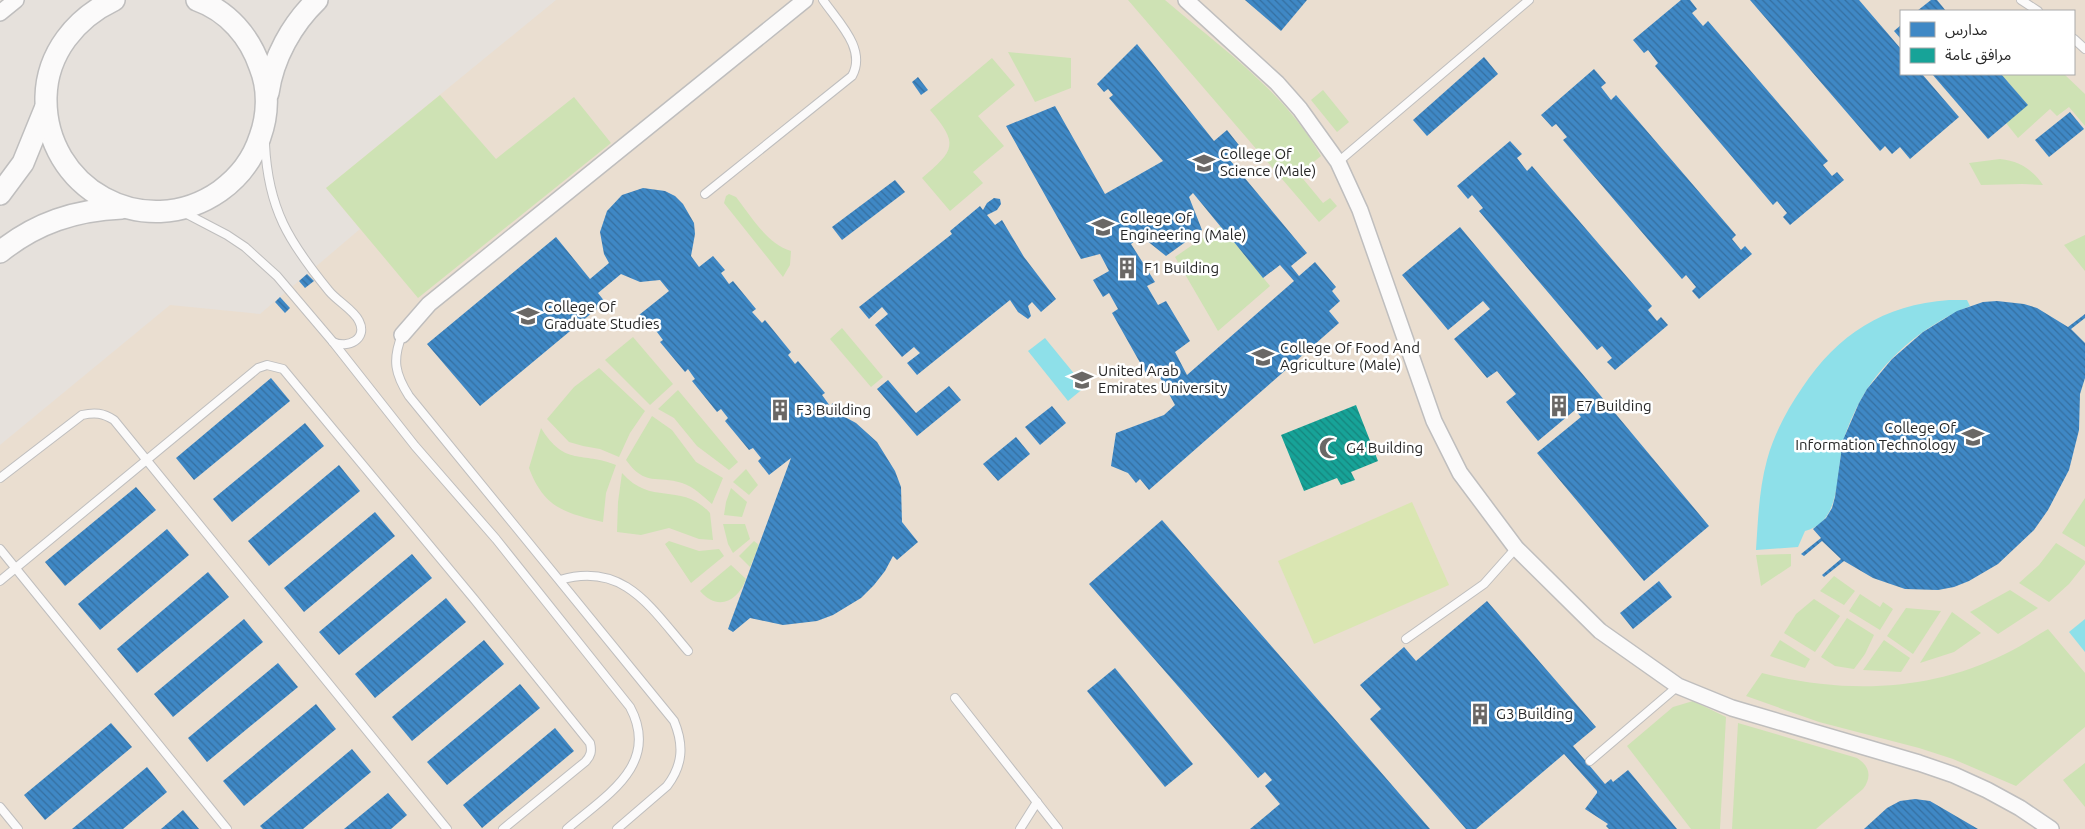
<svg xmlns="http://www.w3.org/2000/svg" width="2085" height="829" viewBox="0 0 2085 829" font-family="Ubuntu,'Noto Sans Arabic',sans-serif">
  <defs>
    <pattern id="schools-back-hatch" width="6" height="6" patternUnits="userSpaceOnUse" patternTransform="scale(1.25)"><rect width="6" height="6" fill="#3f88c5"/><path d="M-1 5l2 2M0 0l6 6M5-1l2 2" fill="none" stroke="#356fa0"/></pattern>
    <pattern id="public-back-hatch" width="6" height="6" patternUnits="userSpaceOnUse" patternTransform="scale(1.25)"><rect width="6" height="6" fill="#17a398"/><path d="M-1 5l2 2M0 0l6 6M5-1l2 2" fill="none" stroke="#15857c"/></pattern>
  </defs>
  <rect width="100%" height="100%" fill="#e6e1dc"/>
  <path fill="#eaded0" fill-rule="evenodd" d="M 556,0 L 2085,0 L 2085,829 L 0,829 L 0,445 L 170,305 L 260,314 L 360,229 L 326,188 ZM 1901,11 L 2074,11 L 2074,74 L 1901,74 Z"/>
  <g fill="#cee2b4">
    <path d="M 1128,0 L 1165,0 C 1220,47 1284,91 1321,156 L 1299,174 L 1323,203 L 1330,198 L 1337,206 L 1319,222 Z"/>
    <path d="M 1008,52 L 1071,58 L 1071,88 L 1035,102 Z"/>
    <path d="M 992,58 L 1015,85 L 978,116 L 1004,146 L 973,172 L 983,183 L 950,211 L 922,178 C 955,150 959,144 930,110 Z"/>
    <path d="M 2001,74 L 2064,74 L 2085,94 L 2085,126 L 2069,107 L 2057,116 L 2050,109 L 2018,138 L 2006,123 L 2027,104 Z"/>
    <path d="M 1323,90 L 1349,122 L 1337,132 L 1311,100 Z"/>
    <path d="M 440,95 L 496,159 L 574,97 L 611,143 L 418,298 L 326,188 Z"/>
    <path d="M 2000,159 C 2019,161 2032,169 2043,185 L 2022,184 L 1981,185 L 1969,163 Z"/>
    <path d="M 729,194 L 736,197 C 751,216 766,243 791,251 L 790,265 L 783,277 L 724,203 L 726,196 Z"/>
    <path d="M 1220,226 L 1225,232 L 1231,227 L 1239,237 L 1234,242 L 1270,286 L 1218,331 L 1175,257 Z"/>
    <path d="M 2085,235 L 2085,271 L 2064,245 Z"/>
    <path d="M 842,328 L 883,377 L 871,387 L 830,339 Z"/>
    <path d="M 633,337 L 673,384 L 650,405 L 605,360 Z"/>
    <path d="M 599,368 L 645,411 L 630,433 L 619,457 L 600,449 L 583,446 L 569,442 L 547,419 L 574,387 Z"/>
    <path d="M 678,390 L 738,462 L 729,470 L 697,446 L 674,418 L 658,409 Z"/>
    <path d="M 652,416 L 672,430 L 696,462 L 723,478 L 712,504 C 703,496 694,487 682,483 C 657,475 645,487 626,460 Z"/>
    <path d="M 541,428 C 565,467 582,451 616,465 L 606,493 L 603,522 C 565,513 544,508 529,468 Z"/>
    <path d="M 746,469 L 758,485 L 749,495 L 733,482 Z"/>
    <path d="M 622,473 C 652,507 681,481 710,513 L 713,540 L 699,539 L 669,528 L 641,535 L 617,532 L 618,502 Z"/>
    <path d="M 731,488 L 747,502 L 742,517 L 724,515 L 726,502 Z"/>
    <path d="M 2085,498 L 2085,547 L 2062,533 Z"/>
    <path d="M 723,524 L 745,524 L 750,539 L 733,553 L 728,544 Z"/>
    <path d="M 669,541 L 699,551 L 719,549 L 724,556 L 691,583 L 665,544 Z"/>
    <path d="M 754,541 L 759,545 L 750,567 L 739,556 Z"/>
    <path d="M 2056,543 L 2085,561 L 2085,564 L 2069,584 L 2049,602 L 2019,583 L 2039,565 Z"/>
    <path d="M 1791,554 L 1791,566 L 1761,586 L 1756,555 Z"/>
    <path d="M 731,565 L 746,579 C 738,601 718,612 700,591 Z"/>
    <path d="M 1834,576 L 1855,591 L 1844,605 L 1820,591 Z"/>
    <path d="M 2010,590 L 2038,608 L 1998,634 L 1970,612 Z"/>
    <path d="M 1860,594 L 1880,607 L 1883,602 L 1893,609 L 1880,630 L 1849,611 Z"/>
    <path d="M 1814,599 L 1840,616 L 1815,652 L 1784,633 L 1796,614 Z"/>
    <path d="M 1906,608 L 1941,611 L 1913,654 L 1887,636 Z"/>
    <path d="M 1952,612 L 1981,633 L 1954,652 L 1920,663 Z"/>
    <path d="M 1847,618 L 1874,635 L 1865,654 L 1854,669 L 1835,666 L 1821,657 Z"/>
    <path d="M 2048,629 L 2085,673 L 2085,727 L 2016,786 L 1953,759 L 1919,748 L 1819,722 L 1746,696 L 1762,673 C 1843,694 1929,692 2005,654 C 2020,647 2034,637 2048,629 Z"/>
    <path d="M 1780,640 L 1810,659 L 1805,668 L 1770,656 Z"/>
    <path d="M 1884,640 L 1910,658 L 1901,672 L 1863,670 Z"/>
    <path d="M 1693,701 L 1726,717 L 1720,829 L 1691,829 L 1627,746 L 1673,707 Z"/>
    <path d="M 1738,723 L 1857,758 C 1870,766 1872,777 1863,789 L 1816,829 L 1732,829 Z"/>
    <path d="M 2085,763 L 2085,807 L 2063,780 Z"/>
  </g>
  <path fill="#dae6b2" d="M 1412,502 L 1449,585 L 1314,644 L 1278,561 Z"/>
  <g fill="#8ee0e9">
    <path d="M 1949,300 L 1967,300 L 1970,306 C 1924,325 1881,360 1858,405 C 1852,417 1846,430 1843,443 C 1836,473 1842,522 1805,531 L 1798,547 L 1756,550 C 1758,520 1759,489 1767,460 C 1774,434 1787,410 1802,388 C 1838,334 1883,305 1949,300 Z"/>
    <path d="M 1045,338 L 1085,387 L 1068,401 L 1028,351 Z"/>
    <path d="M 2085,619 L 2085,652 L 2069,632 Z"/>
  </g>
  <g fill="url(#schools-back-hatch)" fill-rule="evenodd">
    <path d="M 1245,0 L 1307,0 L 1281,31 Z"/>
    <path d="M 1681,0 L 1690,0 L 1697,9 L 1692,13 L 1703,26 L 1708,21 L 1828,161 L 1823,165 L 1832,176 L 1837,172 L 1844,180 L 1790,225 L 1783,217 L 1787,213 L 1777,201 L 1773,205 L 1655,66 L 1658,63 L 1648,50 L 1644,53 L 1633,40 Z"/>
    <path d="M 1750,0 L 1859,0 L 1901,49 L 1901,74 L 1922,74 L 1959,117 L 1910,159 L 1900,147 L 1892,154 L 1885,146 L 1880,151 Z"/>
    <path d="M 1931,0 L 1937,0 L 1946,11 L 1917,11 Z"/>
    <path d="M 1901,25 L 1901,39 L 1894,31 Z"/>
    <path d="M 1137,44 L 1214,141 L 1227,130 L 1242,149 L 1229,159 L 1307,253 L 1291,266 L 1299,276 L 1315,262 L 1336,287 L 1332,291 L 1340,301 L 1329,311 L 1339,323 L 1149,490 L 1140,479 L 1136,483 L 1128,473 L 1111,466 L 1116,433 L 1164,415 L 1175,405 L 1156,370 L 1147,375 L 1112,313 L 1118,309 L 1109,293 L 1103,297 L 1093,280 L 1109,271 L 1100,254 L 1081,259 L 1006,126 L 1055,106 L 1105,194 L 1163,161 L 1109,98 L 1113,95 L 1108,89 L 1104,92 L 1097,84 ZM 1193,193 L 1225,232 L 1231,227 L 1239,237 L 1234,242 L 1263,278 L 1280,265 L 1294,281 L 1187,375 L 1175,352 L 1190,341 L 1166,301 L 1158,305 L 1147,286 L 1155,282 L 1131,244 L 1141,236 L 1166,256 L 1202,230 L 1189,197 Z"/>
    <path d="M 1484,57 L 1498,74 L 1427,136 L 1413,120 Z"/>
    <path d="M 1594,69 L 1606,83 L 1601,87 L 1611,100 L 1616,95 L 1736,235 L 1732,239 L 1741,250 L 1745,246 L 1752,254 L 1699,299 L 1692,291 L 1696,287 L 1686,275 L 1682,279 L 1563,140 L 1567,137 L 1556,124 L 1552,127 L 1541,115 Z"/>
    <path d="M 1932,74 L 2001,74 L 2028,105 L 1988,139 Z"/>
    <path d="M 918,77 L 928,90 L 921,95 L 912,82 Z"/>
    <path d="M 2070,112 L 2084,129 L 2049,157 L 2035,140 Z"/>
    <path d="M 1510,141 L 1522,154 L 1517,158 L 1527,171 L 1532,166 L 1652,306 L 1648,310 L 1657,321 L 1661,317 L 1668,325 L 1615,370 L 1607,362 L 1612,358 L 1602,346 L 1597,350 L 1479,211 L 1483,208 L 1472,195 L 1468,199 L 1457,186 Z"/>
    <path d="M 895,180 L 905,192 L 842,240 L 832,227 Z"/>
    <path d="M 643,188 L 665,191 L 675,196 L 683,204 L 694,223 L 695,234 L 691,256 L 699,267 L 713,256 L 725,270 L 721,273 L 729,284 L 733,281 L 756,309 L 752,312 L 762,323 L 765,320 L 791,352 L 788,355 L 795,364 L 798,361 L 825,393 L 822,395 L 830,406 L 833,403 L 843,416 L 856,423 L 877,442 L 895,471 L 901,487 L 902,522 L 918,542 L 897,560 L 893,556 L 885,571 L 874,585 L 861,598 L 833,615 L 817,621 L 783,625 L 750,618 L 733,632 L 728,629 L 791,458 L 769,475 L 758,461 L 761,458 L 753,448 L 749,450 L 725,421 L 728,418 L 721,409 L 717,412 L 692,381 L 695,379 L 688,369 L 685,372 L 660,342 L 663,340 L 654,328 L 651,330 L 639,315 L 669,291 L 660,280 L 640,282 L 621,274 L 598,293 L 605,302 L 480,406 L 427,344 L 556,237 L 590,279 L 609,263 L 604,254 L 600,232 L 607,211 L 622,195 Z"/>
    <path d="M 994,198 L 1000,199 L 1001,204 L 997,210 L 987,215 L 995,225 L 1002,220 L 1024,257 L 1056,299 L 1041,312 L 1032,302 L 1028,306 L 1031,316 L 1028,319 L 1018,312 L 1010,300 L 917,375 L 907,363 L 920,353 L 914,347 L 902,357 L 875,325 L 888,314 L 882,307 L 869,319 L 859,307 L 952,234 L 950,231 L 980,206 L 983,210 L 987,203 Z"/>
    <path d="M 1460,227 L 1709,526 L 1644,581 L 1537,453 L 1581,417 L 1575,410 L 1538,441 L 1506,402 L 1516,394 L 1497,371 L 1487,378 L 1454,339 L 1490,309 L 1483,301 L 1448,330 L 1402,275 Z"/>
    <path d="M 307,274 L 314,281 L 305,288 L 299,281 Z"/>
    <path d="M 280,297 L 290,308 L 285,313 L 275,302 Z"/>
    <path d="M 1997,301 L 2024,304 L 2037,308 L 2068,327 L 2085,314 L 2085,318 L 2071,329 L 2085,343 L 2085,378 L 2080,394 L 2079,430 L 2069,470 L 2048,510 L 2034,530 L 1998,564 L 1969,581 L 1954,587 L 1938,590 L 1905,589 L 1873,578 L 1844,561 L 1824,577 L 1822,575 L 1841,559 L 1822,541 L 1804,556 L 1801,554 L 1821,538 L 1813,529 L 1826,518 L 1832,508 L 1835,497 L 1843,440 L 1859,403 L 1867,389 L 1892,359 L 1923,332 L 1957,311 L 1983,302 Z"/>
    <path d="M 271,378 L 290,401 L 194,480 L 176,458 Z"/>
    <path d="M 888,380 L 916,413 L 949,386 L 961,400 L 917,436 L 877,389 Z"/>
    <path d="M 1052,406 L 1066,423 L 1040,445 L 1025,427 Z"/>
    <path d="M 305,423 L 324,446 L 232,522 L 213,499 Z"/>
    <path d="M 1016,437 L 1030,454 L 998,481 L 983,464 Z"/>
    <path d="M 339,465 L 360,491 L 269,566 L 248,541 Z"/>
    <path d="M 136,487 L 156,510 L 65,586 L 45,562 Z"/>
    <path d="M 375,512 L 395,536 L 304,612 L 284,588 Z"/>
    <path d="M 1162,520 L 1353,740 L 1430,829 L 1250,829 L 1280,804 L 1265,786 L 1272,780 L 1265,772 L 1258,778 L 1089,584 Z"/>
    <path d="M 167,529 L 189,555 L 100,630 L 78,604 Z"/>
    <path d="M 412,554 L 432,578 L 339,655 L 319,632 Z"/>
    <path d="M 208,572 L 229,597 L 137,673 L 117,649 Z"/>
    <path d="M 1659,581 L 1672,597 L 1633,629 L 1620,613 Z"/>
    <path d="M 446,598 L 466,622 L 375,698 L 355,674 Z"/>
    <path d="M 1487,601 L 1596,727 L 1573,746 L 1605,784 L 1611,779 L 1613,782 L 1628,770 L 1677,829 L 1609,829 L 1606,826 L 1608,824 L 1585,809 L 1597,793 L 1597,791 L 1564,754 L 1476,829 L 1466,829 L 1370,719 L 1381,709 L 1360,685 L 1404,647 L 1416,661 Z"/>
    <path d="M 244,619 L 263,642 L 173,717 L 154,694 Z"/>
    <path d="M 484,640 L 504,664 L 412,741 L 392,717 Z"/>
    <path d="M 278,663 L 298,687 L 207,762 L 188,738 Z"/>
    <path d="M 1115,668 L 1193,764 L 1165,787 L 1087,691 Z"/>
    <path d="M 520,684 L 540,708 L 447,785 L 427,762 Z"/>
    <path d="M 316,704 L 336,729 L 244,806 L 223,781 Z"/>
    <path d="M 111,723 L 132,747 L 45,820 L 24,795 Z"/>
    <path d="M 555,728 L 574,751 L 482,828 L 463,805 Z"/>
    <path d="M 352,749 L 371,772 L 303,829 L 263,829 L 260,826 Z"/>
    <path d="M 147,767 L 167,792 L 123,829 L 72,829 Z"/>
    <path d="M 388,793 L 407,815 L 391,829 L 344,829 Z"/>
    <path d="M 1915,799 L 1930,801 L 1978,829 L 1864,829 L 1887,808 L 1900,801 Z"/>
    <path d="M 183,810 L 199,829 L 161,829 Z"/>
  </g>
  <path fill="url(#public-back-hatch)" d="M 1356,405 L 1378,461 L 1351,472 L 1355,480 L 1341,485 L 1337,478 L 1304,491 L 1281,435 Z"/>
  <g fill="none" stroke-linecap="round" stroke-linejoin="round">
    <g stroke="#bfbebe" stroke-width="10">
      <g id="service">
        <path d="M 2021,0 L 2038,11"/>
        <path d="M 2074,39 L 2085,49"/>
        <path d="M 265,144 C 268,209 289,242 329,291 C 337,301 354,310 359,321 C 368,339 348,349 333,342"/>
        <path d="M 1338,162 L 1529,0"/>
        <path d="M 705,194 L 852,76 C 867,49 838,22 823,0"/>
        <path d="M 183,212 L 227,235 L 245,247 L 277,276 L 333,342 L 415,446 L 496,539 L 630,707 C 661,765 605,796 567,829"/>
        <path d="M 402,335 C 392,360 395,374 409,396 L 674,721 C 684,745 683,765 667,786 L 617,829"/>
        <path d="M 0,478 L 82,415 C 95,412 103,413 114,420 L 447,829"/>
        <path d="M 0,549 L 227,829"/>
        <path d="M 560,580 C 624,561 651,608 688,651"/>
        <path d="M 0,581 L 258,368 L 267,365 L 283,369 L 474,599 L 590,743 C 592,751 591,756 585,762 L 503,829"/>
        <path d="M 1406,639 L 1484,584 L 1516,548"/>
        <path d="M 955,698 L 1058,829"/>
        <path d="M 1590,761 L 1678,686"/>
        <path d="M 0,807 L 18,829"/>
        <path d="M 1020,829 L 1037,802"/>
      </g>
    </g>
    <g stroke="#bfbebe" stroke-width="18">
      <g id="minor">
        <path d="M 1186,0 L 1277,83 L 1300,109 L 1338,162 L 1360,210 L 1434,421 L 1460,473 L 1516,548 L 1600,631 L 1678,686 L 1732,708 L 1919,763 L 1954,775 L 1987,790 L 2020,808 L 2051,829"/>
        <path d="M 0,13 L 16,0"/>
        <path d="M 402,335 L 429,304 L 805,0"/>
      </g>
    </g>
    <g stroke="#bfbebe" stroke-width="24">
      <g id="secondary">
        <path d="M 114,0 C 76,18 47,53 46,97 C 44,188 144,244 220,191 C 238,178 253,159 260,137 C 268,115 269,89 260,67 C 250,37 228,11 197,0"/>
        <path d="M 268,93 C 273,58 292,24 317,0"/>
        <path d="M 0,194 L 23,163 L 45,109"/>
        <path d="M 0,252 C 36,223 75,210 122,208"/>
      </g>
    </g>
    <use href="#service" stroke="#fbfafa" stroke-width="8"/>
    <use href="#minor" stroke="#fbfafa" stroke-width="15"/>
    <use href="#secondary" stroke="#fbfafa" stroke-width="21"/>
  </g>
  <defs>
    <g id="university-bare" transform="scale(1.725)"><path d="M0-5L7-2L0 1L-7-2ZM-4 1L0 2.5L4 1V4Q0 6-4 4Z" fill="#6a6866" stroke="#fff" stroke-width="2.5" paint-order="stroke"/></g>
    <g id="building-bare" transform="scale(1.725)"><path d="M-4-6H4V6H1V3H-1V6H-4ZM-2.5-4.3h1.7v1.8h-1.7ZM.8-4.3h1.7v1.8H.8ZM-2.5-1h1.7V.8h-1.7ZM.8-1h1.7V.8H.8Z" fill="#6a6866" stroke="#fff" stroke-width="2.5" paint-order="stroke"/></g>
    <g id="mosque-bare" transform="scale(1.725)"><path d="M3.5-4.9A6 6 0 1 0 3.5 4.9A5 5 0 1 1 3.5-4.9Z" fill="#6a6866" stroke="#fff" stroke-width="2.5" paint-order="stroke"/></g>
  </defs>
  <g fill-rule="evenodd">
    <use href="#university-bare" x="1204" y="163"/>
    <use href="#university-bare" x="1103" y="227"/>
    <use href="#building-bare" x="1127" y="268"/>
    <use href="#university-bare" x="528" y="316"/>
    <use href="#university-bare" x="1263" y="357"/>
    <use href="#university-bare" x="1082" y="380"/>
    <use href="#building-bare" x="1559" y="406"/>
    <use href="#building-bare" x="780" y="410"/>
    <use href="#university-bare" x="1973" y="437"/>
    <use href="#mosque-bare" x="1330" y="448"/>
    <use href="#building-bare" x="1480" y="714"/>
  </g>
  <g text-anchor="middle" stroke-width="5" stroke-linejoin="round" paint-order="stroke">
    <g font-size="15" fill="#272727" stroke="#fff" text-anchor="start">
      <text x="1220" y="159">College Of<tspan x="1220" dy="17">Science (Male)</tspan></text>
      <text x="1120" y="223">College Of<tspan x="1120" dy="17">Engineering (Male)</tspan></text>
      <text x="1144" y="273">F1 Building</text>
      <text x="544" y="312">College Of<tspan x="544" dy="17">Graduate Studies</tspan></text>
      <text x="1280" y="353">College Of Food And<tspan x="1280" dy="17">Agriculture (Male)</tspan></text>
      <text x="1098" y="376">United Arab<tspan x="1098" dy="17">Emirates University</tspan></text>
      <text x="1576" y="411">E7 Building</text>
      <text x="796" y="415">F3 Building</text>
      <text x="1956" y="433" text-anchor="end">College Of<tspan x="1956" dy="17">Information Technology</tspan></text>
      <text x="1346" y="453">G4 Building</text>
      <text x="1496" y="719">G3 Building</text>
    </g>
  </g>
  <rect x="1900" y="10" width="175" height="65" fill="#ffffff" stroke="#a9a9a9"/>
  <rect x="1910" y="22" width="25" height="15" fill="#3f88c5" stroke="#a9a9a9"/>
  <text x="1945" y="35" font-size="15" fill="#272727">مدارس</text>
  <rect x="1910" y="48" width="25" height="15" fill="#17a398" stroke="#a9a9a9"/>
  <text x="1945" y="60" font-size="15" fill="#272727">مرافق عامة</text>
</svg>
